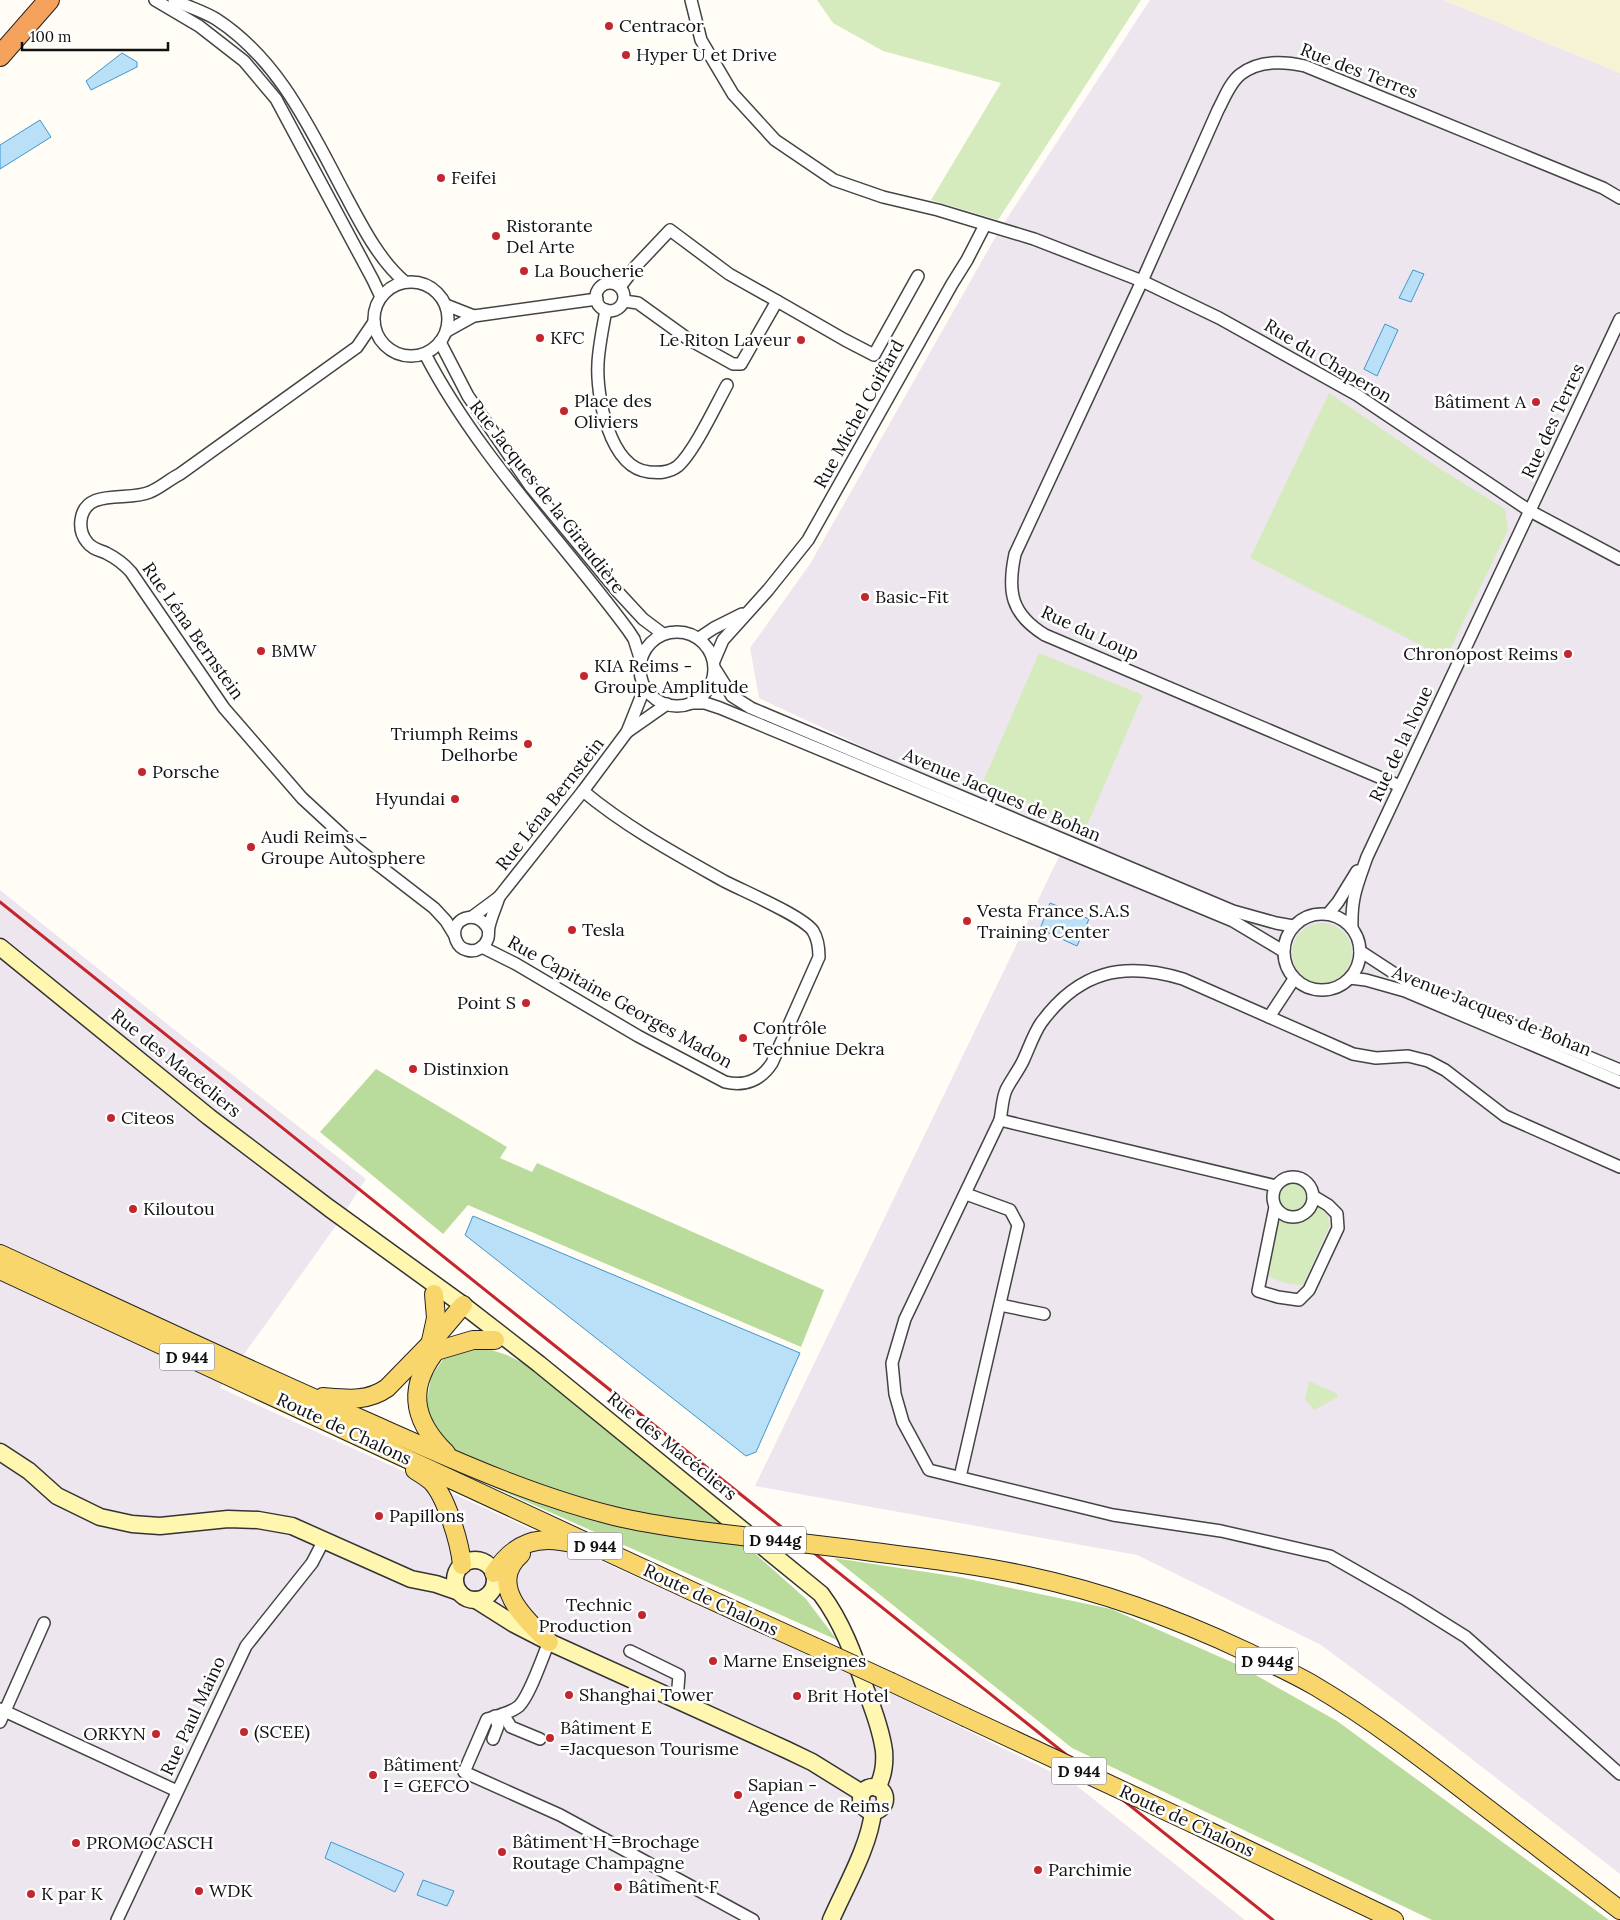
<svg xmlns="http://www.w3.org/2000/svg" width="1620" height="1920" viewBox="0 0 1620 1920" font-family="Lora,serif">
  <rect width="100%" height="100%" fill="#fffdf5"/>
  <g fill="#eee6ef">
    <path d="M 1150,0 L 1444,0 L 1620,73 L 1620,1874 L 1402,1705 L 1321,1645 L 1137,1555 L 755,1486 L 1066,842 L 759,698 L 750,648 L 810,564 L 1000,229 Z"/>
    <path d="M 0,890 L 171,1027 L 366,1179 L 335,1227 L 220,1388 L 878,1687 L 1072,1782 L 1245,1920 L 0,1920 Z"/>
  </g>
  <path fill="#f6f3d4" d="M 1444,0 L 1620,0 L 1620,73 Z"/>
  <g fill="#d5ebbd">
    <path d="M 817,0 L 1141,0 L 998,220 L 931,200 L 1001,83 L 883,51 L 833,23 Z"/>
    <path d="M 1329,393 L 1442,470 L 1505,509 L 1508,530 L 1446,658 L 1250,558 Z"/>
    <path d="M 1039,653 L 1143,695 L 1086,828 L 982,784 Z"/>
    <circle cx="1322" cy="953" r="30"/>
    <circle cx="1293" cy="1197" r="14"/>
    <path d="M 1318,1206 L 1328,1216 L 1330,1225 L 1303,1285 C 1288,1285 1277,1282 1264,1273 L 1276,1217 C 1295,1226 1305,1224 1318,1206 Z"/>
    <path d="M 1309,1381 L 1336,1393 L 1338,1397 L 1314,1410 L 1305,1399 Z"/>
  </g>
  <g fill="#b9dc9c">
    <path d="M 376,1069 L 507,1147 L 500,1158 L 532,1172 L 537,1163 L 824,1290 L 801,1347 L 468,1205 L 443,1234 L 320,1132 Z"/>
    <path d="M 482,1347 L 507,1355 L 527,1365 L 722,1524 L 806,1599 L 837,1640 L 442,1464 L 426,1407 L 431,1377 L 446,1355 Z"/>
    <path d="M 834,1558 L 959,1577 L 1111,1609 L 1236,1664 L 1337,1721 L 1609,1920 L 1432,1920 L 1072,1748 Z"/>
  </g>
  <g fill="#b9e0f7" stroke="#3f96cf">
    <path d="M 122,53 L 137,62 L 137,67 L 91,90 L 86,81 Z"/>
    <path d="M 40,120 L 51,137 L 0,169 L 0,145 Z"/>
    <path d="M 1413,270 L 1424,274 L 1411,302 L 1399,298 Z"/>
    <path d="M 1385,324 L 1398,330 L 1377,376 L 1364,369 Z"/>
    <path d="M 1050,903 L 1089,919 L 1077,946 L 1040,929 Z"/>
    <path d="M 473,1216 L 800,1353 L 756,1452 L 746,1456 L 465,1235 Z"/>
    <path d="M 331,1842 L 402,1872 L 404,1874 L 395,1892 L 325,1858 Z"/>
    <path d="M 423,1880 L 454,1891 L 447,1906 L 417,1895 Z"/>
  </g>
  <g fill="none" stroke-linecap="round" stroke-linejoin="round">
    <g stroke="#444" stroke-width="14">
      <g id="street">
        <path d="M 155,0 L 199,26 L 244,61 L 276,99 L 373,280 L 381,297"/>
        <path d="M 174,0 C 188,7 203,11 216,19 C 281,61 312,133 347,198 C 363,228 380,261 405,282"/>
        <path d="M 691,0 L 701,40 L 733,94 L 775,140 L 834,180 L 883,197 L 938,210 L 1034,239 L 1142,281 L 1219,318 L 1357,395 L 1530,511 L 1620,559"/>
        <circle cx="411" cy="319" r="37"/>
        <circle cx="610" cy="297" r="14"/>
        <path d="M 620,287 L 636,266 L 670,230 L 729,274 L 777,301 L 741,364 L 733,364 L 688,339 L 638,303 L 624,301"/>
        <path d="M 777,301 L 845,340 L 874,355 L 918,276"/>
        <path d="M 446,305 L 474,316"/>
        <path d="M 606,310 C 603,327 599,345 598,363 C 596,395 609,468 649,472 C 659,473 669,473 678,466 C 694,452 716,405 727,385"/>
        <path d="M 374,322 L 357,347 L 180,474 C 170,479 160,488 150,492 C 129,502 85,487 81,520 C 80,528 82,536 87,542 C 92,549 99,550 106,553 C 116,558 124,564 131,572 L 224,708 L 302,798 L 355,847 L 434,908 L 446,921 L 454,934"/>
        <path d="M 447,331 L 474,316 L 597,299"/>
        <path d="M 440,342 L 468,396 L 531,487 L 618,592 L 643,619 L 663,634"/>
        <path d="M 425,354 C 478,456 560,538 628,630 L 634,639 L 641,661"/>
        <circle cx="677" cy="669" r="37"/>
        <path d="M 699,638 L 714,628 L 742,614"/>
        <path d="M 714,661 L 723,640 L 768,590 L 808,540 L 952,284 L 967,260 L 985,225"/>
        <path d="M 715,669 L 732,696 L 751,708 L 1233,911 L 1276,923 L 1293,926"/>
        <path d="M 691,703 L 705,703 L 720,708 L 1233,921 L 1283,951"/>
        <path d="M 627,732 L 667,704"/>
        <path d="M 1400,786 L 1045,635 C 1011,614 1007,592 1015,554 L 1142,281 L 1218,110 C 1224,99 1230,82 1241,74 C 1259,60 1283,61 1305,66 L 1603,188 L 1620,198"/>
        <circle cx="1322" cy="952" r="38"/>
        <path d="M 1328,914 L 1338,902 L 1357,871"/>
        <path d="M 472,917 L 499,897 L 583,791 L 627,732 L 645,687"/>
        <path d="M 1352,928 C 1351,898 1357,885 1367,857 L 1620,319"/>
        <path d="M 488,929 C 477,907 448,919 456,940 C 458,945 461,949 467,950 C 476,953 485,947 488,938 C 489,934 488,931 489,927 C 491,917 496,907 499,897"/>
        <path d="M 482,947 L 516,964 L 638,1036 L 725,1082 C 745,1087 761,1080 772,1063 L 819,957 C 819,948 818,939 813,931 C 803,916 743,891 724,881 C 676,854 626,827 583,791"/>
        <path d="M 1360,951 L 1406,981 L 1620,1070"/>
        <path d="M 1350,978 L 1366,980 L 1405,991 L 1620,1082"/>
        <path d="M 1269,1017 L 1294,979"/>
        <path d="M 1000,1120 L 1276,1186"/>
        <path d="M 1620,1167 L 1505,1116 L 1445,1070 L 1428,1061 L 1408,1056 L 1376,1058 L 1353,1054 L 1183,979 C 1123,961 1079,971 1041,1023 C 1034,1033 1029,1048 1023,1061 C 1018,1071 1011,1080 1006,1090 C 1002,1099 1002,1111 1000,1120 L 905,1319 L 892,1363 L 895,1394 L 903,1422 L 929,1470 L 1113,1515 L 1221,1531 L 1330,1556 L 1407,1600 L 1466,1637 L 1620,1774"/>
        <circle cx="1293" cy="1197" r="20"/>
        <path d="M 1275,1207 L 1258,1291 L 1278,1297 L 1299,1300 L 1309,1290 L 1338,1228 L 1337,1214 L 1328,1205 L 1313,1196"/>
        <path d="M 1000,1305 L 1044,1314"/>
        <path d="M 960,1477 L 1018,1225 L 1010,1210 L 966,1194"/>
        <path d="M 549,1642 C 542,1658 530,1695 519,1706 C 511,1713 497,1716 487,1719 L 464,1772 L 560,1815 L 753,1920"/>
        <path d="M 630,1651 L 679,1675 L 677,1700"/>
        <path d="M 0,1709 L 177,1791"/>
        <path d="M 503,1714 L 511,1727 L 540,1739"/>
        <path d="M 0,1722 L 44,1623"/>
        <path d="M 493,1739 L 498,1726 L 495,1716"/>
        <path d="M 117,1920 L 246,1646 L 312,1563 L 324,1540"/>
      </g>
    </g>
    <g stroke="#333" stroke-width="19">
      <g id="secondary">
        <path d="M 0,947 L 209,1117 L 329,1208 L 463,1305 L 539,1364 L 821,1594 C 842,1622 854,1655 865,1688 C 873,1708 881,1729 884,1751 C 885,1763 883,1777 877,1788"/>
        <path d="M 0,1452 L 29,1471 L 57,1496 L 100,1517 L 132,1524 L 160,1526 L 228,1519 L 258,1520 L 292,1526 L 411,1579 L 436,1584 L 459,1592"/>
        <circle cx="475" cy="1580" r="20"/>
        <path d="M 476,1600 L 514,1624 L 549,1642 L 787,1750 L 812,1762 L 862,1793"/>
        <circle cx="873" cy="1799" r="12"/>
        <path d="M 831,1920 C 845,1888 870,1845 873,1811"/>
      </g>
    </g>
    <g stroke="#222" stroke-width="20">
      <g id="primary">
        <path d="M 0,1254 C 115,1307 229,1361 345,1412 C 432,1450 521,1493 614,1516 C 642,1523 671,1527 700,1531"/>
        <path d="M 0,1270 L 696,1593 L 817,1648"/>
        <path d="M 431,1341 L 436,1318 L 434,1294"/>
        <path d="M 439,1347 C 407,1385 411,1419 446,1453"/>
        <path d="M 436,1351 L 473,1340 L 495,1340"/>
        <path d="M 323,1397 C 347,1399 367,1402 387,1388 L 430,1344 L 463,1305"/>
        <path d="M 415,1470 C 420,1473 426,1477 431,1481 C 446,1496 460,1543 462,1565"/>
        <path d="M 851,1549 C 910,1557 970,1563 1028,1576 C 1103,1592 1175,1618 1245,1651 C 1268,1662 1293,1673 1315,1686 C 1371,1719 1423,1759 1475,1799 C 1523,1836 1572,1873 1620,1910"/>
        <path d="M 521,1554 C 486,1585 527,1621 549,1642"/>
        <path d="M 494,1573 C 515,1542 538,1534 575,1544"/>
        <path d="M 891,1682 L 965,1717"/>
        <path d="M 1194,1824 L 1394,1920"/>
      </g>
    </g>
    <g stroke="#222" stroke-width="22">
      <path id="highway" d="M 0,56 L 49,0"/>
    </g>
    <use href="#street" stroke="#fff" stroke-width="11"/>
    <use href="#secondary" stroke="#fff6b0" stroke-width="16"/>
    <use href="#primary" stroke="#f9d66b" stroke-width="18"/>
    <use href="#highway" stroke="#f5a25d" stroke-width="20"/>
    <path stroke="#c4262e" stroke-width="3" d="M 0,902 L 1273,1920"/>
    <g stroke="#222" stroke-width="20" stroke-linecap="butt">
      <g id="primary-bridge">
        <path d="M 700,1531 L 851,1549"/>
        <path d="M 817,1648 L 891,1682"/>
        <path d="M 965,1717 L 1194,1824"/>
      </g>
    </g>
    <use href="#primary-bridge" stroke="#f9d66b" stroke-width="18"/>
  </g>
  <g fill="#c4262e" stroke="#fff" stroke-width="2">
    <circle cx="609" cy="26" r="5"/>
    <circle cx="626" cy="55" r="5"/>
    <circle cx="441" cy="178" r="5"/>
    <circle cx="496" cy="236" r="5"/>
    <circle cx="524" cy="271" r="5"/>
    <circle cx="540" cy="338" r="5"/>
    <circle cx="801" cy="340" r="5"/>
    <circle cx="1536" cy="402" r="5"/>
    <circle cx="564" cy="411" r="5"/>
    <circle cx="865" cy="597" r="5"/>
    <circle cx="261" cy="651" r="5"/>
    <circle cx="1568" cy="654" r="5"/>
    <circle cx="584" cy="676" r="5"/>
    <circle cx="528" cy="744" r="5"/>
    <circle cx="142" cy="772" r="5"/>
    <circle cx="455" cy="799" r="5"/>
    <circle cx="251" cy="847" r="5"/>
    <circle cx="967" cy="921" r="5"/>
    <circle cx="572" cy="930" r="5"/>
    <circle cx="526" cy="1003" r="5"/>
    <circle cx="743" cy="1038" r="5"/>
    <circle cx="413" cy="1069" r="5"/>
    <circle cx="111" cy="1118" r="5"/>
    <circle cx="133" cy="1209" r="5"/>
    <circle cx="379" cy="1516" r="5"/>
    <circle cx="642" cy="1615" r="5"/>
    <circle cx="713" cy="1661" r="5"/>
    <circle cx="569" cy="1695" r="5"/>
    <circle cx="797" cy="1696" r="5"/>
    <circle cx="244" cy="1732" r="5"/>
    <circle cx="156" cy="1734" r="5"/>
    <circle cx="550" cy="1738" r="5"/>
    <circle cx="373" cy="1775" r="5"/>
    <circle cx="738" cy="1795" r="5"/>
    <circle cx="76" cy="1843" r="5"/>
    <circle cx="502" cy="1852" r="5"/>
    <circle cx="1038" cy="1870" r="5"/>
    <circle cx="618" cy="1887" r="5"/>
    <circle cx="199" cy="1891" r="5"/>
    <circle cx="31" cy="1894" r="5"/>
  </g>
  <g text-anchor="middle" stroke-width="5" stroke-linejoin="round" paint-order="stroke">
    <g fill="#fff" stroke="#585858" stroke-width="1">
      <rect x="159.5" y="1343.5" width="55" height="27" rx="4"/>
      <rect x="744" y="1526.5" width="62" height="27" rx="4"/>
      <rect x="567.5" y="1532.5" width="55" height="27" rx="4"/>
      <rect x="1236" y="1647.5" width="62" height="27" rx="4"/>
      <rect x="1051.5" y="1757.5" width="55" height="27" rx="4"/>
    </g>
    <g font-size="16" font-weight="bold" fill="#111">
      <text x="187" y="1363">D 944</text>
      <text x="775" y="1546">D 944g</text>
      <text x="595" y="1552">D 944</text>
      <text x="1267" y="1667">D 944g</text>
      <text x="1079" y="1777">D 944</text>
    </g>
    <g font-size="18" fill="#111" stroke="#fff" text-anchor="start">
      <text x="619" y="32">Centracor</text>
      <text x="636" y="61">Hyper U et Drive</text>
      <text x="451" y="184">Feifei</text>
      <text x="506" y="232">Ristorante<tspan x="506" dy="21">Del Arte</tspan></text>
      <text x="534" y="277">La Boucherie</text>
      <text x="550" y="344">KFC</text>
      <text x="791" y="346" text-anchor="end">Le Riton Laveur</text>
      <text x="574" y="407">Place des<tspan x="574" dy="21">Oliviers</tspan></text>
      <text x="1526" y="408" text-anchor="end">Bâtiment A</text>
      <text x="875" y="603">Basic-Fit</text>
      <text x="271" y="657">BMW</text>
      <text x="1558" y="660" text-anchor="end">Chronopost Reims</text>
      <text x="594" y="672">KIA Reims -<tspan x="594" dy="21">Groupe Amplitude</tspan></text>
      <text x="518" y="740" text-anchor="end">Triumph Reims<tspan x="518" dy="21">Delhorbe</tspan></text>
      <text x="152" y="778">Porsche</text>
      <text x="445" y="805" text-anchor="end">Hyundai</text>
      <text x="261" y="843">Audi Reims -<tspan x="261" dy="21">Groupe Autosphere</tspan></text>
      <text x="977" y="917">Vesta France S.A.S<tspan x="977" dy="21">Training Center</tspan></text>
      <text x="582" y="936">Tesla</text>
      <text x="516" y="1009" text-anchor="end">Point S</text>
      <text x="753" y="1034">Contrôle<tspan x="753" dy="21">Techniue Dekra</tspan></text>
      <text x="423" y="1075">Distinxion</text>
      <text x="121" y="1124">Citeos</text>
      <text x="143" y="1215">Kiloutou</text>
      <text x="389" y="1522">Papillons</text>
      <text x="632" y="1611" text-anchor="end">Technic<tspan x="632" dy="21">Production</tspan></text>
      <text x="723" y="1667">Marne Enseignes</text>
      <text x="579" y="1701">Shanghai Tower</text>
      <text x="807" y="1702">Brit Hotel</text>
      <text x="560" y="1734">Bâtiment E<tspan x="560" dy="21">=Jacqueson Tourisme</tspan></text>
      <text x="254" y="1738">(SCEE)</text>
      <text x="146" y="1740" text-anchor="end">ORKYN</text>
      <text x="383" y="1771">Bâtiment<tspan x="383" dy="21">I = GEFCO</tspan></text>
      <text x="748" y="1791">Sapian -<tspan x="748" dy="21">Agence de Reims</tspan></text>
      <text x="512" y="1848">Bâtiment H =Brochage<tspan x="512" dy="21">Routage Champagne</tspan></text>
      <text x="86" y="1849">PROMOCASCH</text>
      <text x="1048" y="1876">Parchimie</text>
      <text x="628" y="1893">Bâtiment F</text>
      <text x="209" y="1897">WDK</text>
      <text x="41" y="1900">K par K</text>
    </g>
    <g font-size="18" fill="#111" stroke="#fff">
      <text transform="translate(1359 71) rotate(21)" y="6">Rue des Terres</text>
      <text transform="translate(1328 361) rotate(31)" y="6">Rue du Chaperon</text>
      <text transform="translate(859 414) rotate(-61)" y="6">Rue Michel Coiffard</text>
      <text transform="translate(1553 421) rotate(-65)" y="6">Rue des Terres</text>
      <text transform="translate(547 497) rotate(52)" y="6">Rue Jacques de la Giraudière</text>
      <text transform="translate(193 631) rotate(55)" y="6">Rue Léna Bernstein</text>
      <text transform="translate(1090 633) rotate(25)" y="6">Rue du Loup</text>
      <text transform="translate(1401 744) rotate(-65)" y="6">Rue de la Noue</text>
      <text transform="translate(1002 795) rotate(23)" y="6">Avenue Jacques de Bohan</text>
      <text transform="translate(550 804) rotate(-52)" y="6">Rue Léna Bernstein</text>
      <text transform="translate(620 1002) rotate(29)" y="6">Rue Capitaine Georges Madon</text>
      <text transform="translate(1492 1011) rotate(22)" y="6">Avenue Jacques de Bohan</text>
      <text transform="translate(176 1063) rotate(39)" y="6">Rue des Macécliers</text>
      <text transform="translate(344 1429) rotate(25)" y="6">Route de Chalons</text>
      <text transform="translate(672 1446) rotate(39)" y="6">Rue des Macécliers</text>
      <text transform="translate(711 1600) rotate(25)" y="6">Route de Chalons</text>
      <text transform="translate(193 1716) rotate(-65)" y="6">Rue Paul Maino</text>
      <text transform="translate(1187 1821) rotate(25)" y="6">Route de Chalons</text>
    </g>
  </g>
  <path d="M22 42v8h146v-8" fill="none" stroke="#111111" stroke-width="2.5"/>
  <text x="30" y="42" font-size="15" fill="#111111" stroke="#ffffff" stroke-width="4" paint-order="stroke">100 m</text>
</svg>
